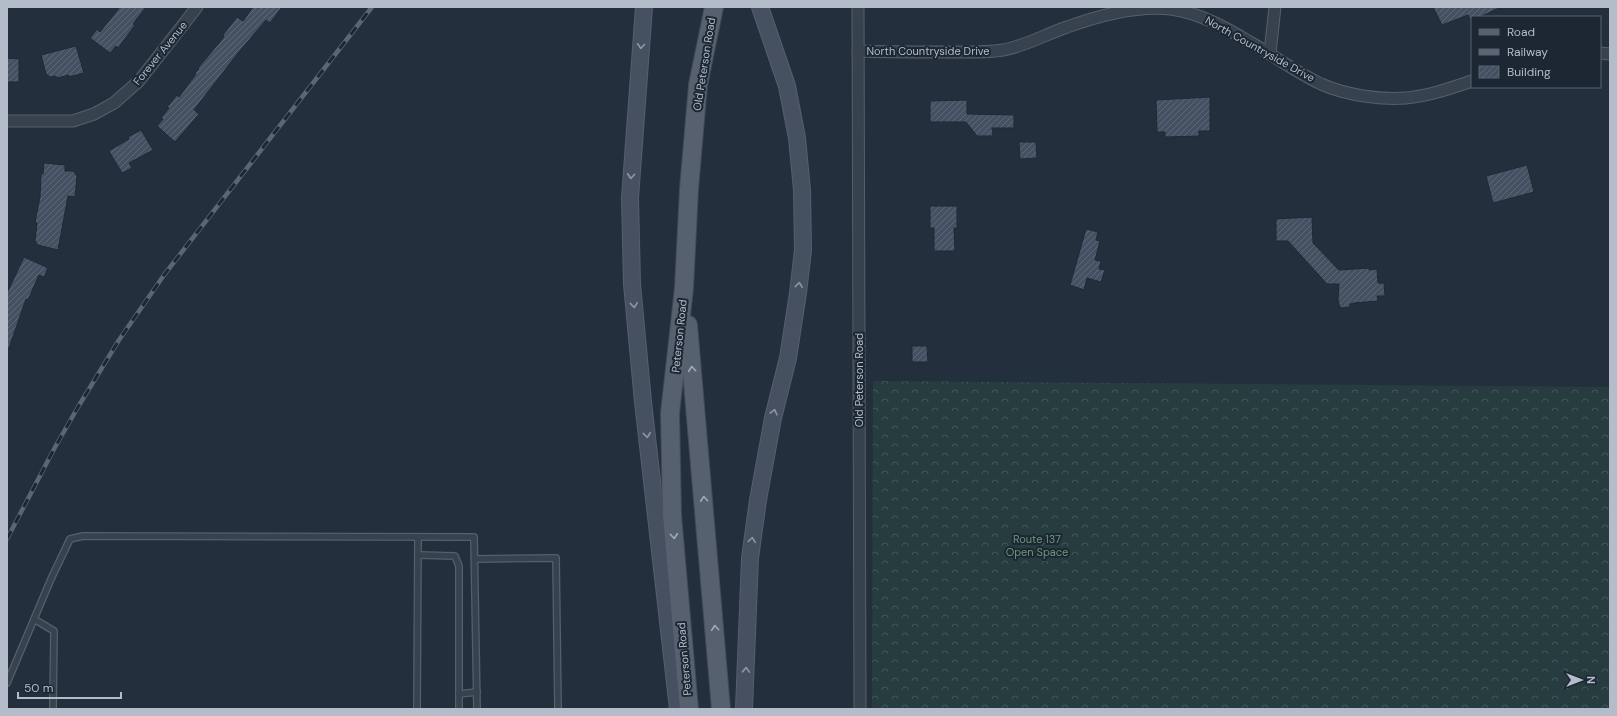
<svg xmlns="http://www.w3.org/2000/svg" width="1617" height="716" viewBox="0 0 1617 716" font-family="'DM Sans',sans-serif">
  <defs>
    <pattern id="forest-crowns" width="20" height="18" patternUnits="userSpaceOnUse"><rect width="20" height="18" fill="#263c3f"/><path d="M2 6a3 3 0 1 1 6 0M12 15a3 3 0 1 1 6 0" fill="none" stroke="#435659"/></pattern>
    <pattern id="building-hatch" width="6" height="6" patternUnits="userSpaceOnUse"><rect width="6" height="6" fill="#455162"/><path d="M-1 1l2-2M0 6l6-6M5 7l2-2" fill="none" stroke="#5d6877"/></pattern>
  </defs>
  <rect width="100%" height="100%" fill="#242f3e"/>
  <path fill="url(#forest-crowns)" d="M 873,381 L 1610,387 L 1610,709 L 872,709 Z"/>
  <g fill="url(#building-hatch)" stroke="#1f2835">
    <path d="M 120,7 L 146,7 L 133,24 L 135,25 L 118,48 L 116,46 L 110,53 L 90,38 L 97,29 L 100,32 Z"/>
    <path d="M 253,7 L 282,7 L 270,23 L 266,20 L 238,53 L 194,110 L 199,114 L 175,142 L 157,126 L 163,119 L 161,118 L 169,108 L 167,107 L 177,95 L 179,97 L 196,74 L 195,73 L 199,69 L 198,68 L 224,37 L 223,35 L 237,17 L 243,21 Z"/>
    <path d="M 1433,7 L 1501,7 L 1480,17 L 1472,17 L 1471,21 L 1468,15 L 1442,25 Z"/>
    <path d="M 76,46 L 84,73 L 69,77 L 69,75 L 57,78 L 56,76 L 50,77 L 46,74 L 41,55 Z"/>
    <path d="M 7,58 L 19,59 L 19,82 L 7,82 Z"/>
    <path d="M 1210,97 L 1210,131 L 1199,131 L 1199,136 L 1165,137 L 1165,132 L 1157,132 L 1156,100 Z"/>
    <path d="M 967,100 L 967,114 L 1014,115 L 1014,128 L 992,128 L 993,136 L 977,136 L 966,122 L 930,122 L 930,101 Z"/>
    <path d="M 141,130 L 153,150 L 129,163 L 132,168 L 122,173 L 109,151 L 129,139 L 128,137 Z"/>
    <path d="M 1019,142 L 1036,142 L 1037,158 L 1020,159 Z"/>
    <path d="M 44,163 L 65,165 L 65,171 L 73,171 L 77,176 L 75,197 L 68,196 L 58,250 L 38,245 L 35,241 L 37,223 L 35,222 L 40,197 L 41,174 L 43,174 Z"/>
    <path d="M 1527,165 L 1534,192 L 1493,203 L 1486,176 Z"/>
    <path d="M 930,206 L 957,206 L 957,228 L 954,228 L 955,251 L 934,251 L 934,228 L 930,228 Z"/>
    <path d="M 1312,217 L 1313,243 L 1339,270 L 1369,268 L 1369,270 L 1377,269 L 1378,283 L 1384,283 L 1385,296 L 1377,296 L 1378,301 L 1354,303 L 1350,304 L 1350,307 L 1340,308 L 1338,300 L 1339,284 L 1327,284 L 1288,241 L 1276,241 L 1276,219 Z"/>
    <path d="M 1086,229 L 1098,232 L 1096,240 L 1100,241 L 1095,260 L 1101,261 L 1099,269 L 1105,270 L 1101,282 L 1087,278 L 1084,290 L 1070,285 Z"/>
    <path d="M 24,257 L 48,268 L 44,277 L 39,275 L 28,300 L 26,299 L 9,348 L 7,348 L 7,293 Z"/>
    <path d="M 912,346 L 927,346 L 928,362 L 912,362 Z"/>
  </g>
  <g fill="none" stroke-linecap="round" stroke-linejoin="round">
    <g stroke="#565f6c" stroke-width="8">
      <g id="service">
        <path d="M 418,555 L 455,556 L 459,566 L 459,694"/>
        <path d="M 475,559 L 556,558 L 558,709"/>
        <path d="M 34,619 L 54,631 L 53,709"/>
        <path d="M 7,683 L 51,579 L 70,539 L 83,536 L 474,537 L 477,709"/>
        <path d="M 417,709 L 418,537"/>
        <path d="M 459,709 L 459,694 L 477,692"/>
      </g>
    </g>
    <g stroke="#565f6c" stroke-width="13">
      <g id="minor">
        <path d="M 858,7 L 860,709"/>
        <path d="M 858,51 C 886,52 914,52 942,52 C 963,52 983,53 1003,50 C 1026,46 1046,34 1067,27 C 1100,15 1137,5 1171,9 C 1199,13 1225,27 1248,41 C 1273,55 1296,72 1321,84 C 1346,95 1379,100 1406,98 C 1429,96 1451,88 1472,81"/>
        <path d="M 1270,53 L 1275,7"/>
        <path d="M 1600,53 L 1610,54"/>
        <path d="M 7,121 L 73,121 L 94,114 L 114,103 L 139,81 L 197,7"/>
      </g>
    </g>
    <g stroke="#565f6c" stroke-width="18">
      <g id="secondary">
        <path d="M 644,7 L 630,198 L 632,284 L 643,402 L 678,709"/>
        <path d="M 744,709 L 750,558 L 758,500 L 773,418 L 788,358 L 798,293 L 803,250 L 802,190 L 797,138 L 787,86 L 760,7"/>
      </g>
    </g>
    <g stroke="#414a57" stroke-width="20">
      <g id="primary">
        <path d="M 688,325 L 721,709"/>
        <path d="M 689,709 L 672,515 L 670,413 L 684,288 L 689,189 L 698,85 L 714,7"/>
      </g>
    </g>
    <use href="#service" stroke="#38414e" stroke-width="5.5"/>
    <use href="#minor" stroke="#38414e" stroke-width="11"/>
    <use href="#secondary" stroke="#465061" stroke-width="16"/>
    <use href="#primary" stroke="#56606e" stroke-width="18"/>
    <g stroke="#5a6575" stroke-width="4.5">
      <path id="rail" d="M 7,539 L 54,449 L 78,407 L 119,340 L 164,275 L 372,7"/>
    </g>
    <use href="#rail" stroke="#1d2633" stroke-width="3" stroke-dasharray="9" stroke-linecap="butt"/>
  </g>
  <defs><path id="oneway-chevron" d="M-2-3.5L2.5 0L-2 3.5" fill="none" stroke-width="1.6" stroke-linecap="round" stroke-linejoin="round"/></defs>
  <g stroke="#8e96a5">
    <use href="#oneway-chevron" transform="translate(641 46) rotate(94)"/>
    <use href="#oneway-chevron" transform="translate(631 176) rotate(94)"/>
    <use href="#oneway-chevron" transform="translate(799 285) rotate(-84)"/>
    <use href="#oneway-chevron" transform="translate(634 305) rotate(84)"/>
    <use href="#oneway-chevron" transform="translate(774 412) rotate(-76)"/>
    <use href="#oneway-chevron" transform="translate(647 435) rotate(84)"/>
    <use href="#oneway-chevron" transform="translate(752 540) rotate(-82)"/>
    <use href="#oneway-chevron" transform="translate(746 670) rotate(-88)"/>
  </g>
  <g stroke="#a1aab7">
    <use href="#oneway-chevron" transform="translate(692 369) rotate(-95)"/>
    <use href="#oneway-chevron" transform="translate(704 499) rotate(-95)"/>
    <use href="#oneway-chevron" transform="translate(674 536) rotate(85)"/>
    <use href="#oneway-chevron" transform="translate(715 628) rotate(-95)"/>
  </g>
  <g text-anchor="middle" stroke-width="4" stroke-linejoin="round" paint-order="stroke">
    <g font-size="11" fill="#b4bcc9" stroke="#1d2633">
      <text transform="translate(1260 49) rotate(29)" y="4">North Countryside Drive</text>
      <text x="928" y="55">North Countryside Drive</text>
      <text transform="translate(160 53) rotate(-51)" y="4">Forever Avenue</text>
      <text transform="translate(704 64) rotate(-81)" y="4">Old Peterson Road</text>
      <text transform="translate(679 336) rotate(-84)" y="4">Peterson Road</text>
      <text transform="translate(859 380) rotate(-90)" y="4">Old Peterson Road</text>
      <text transform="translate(684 659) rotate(-95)" y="4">Peterson Road</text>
    </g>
    <g font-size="11" fill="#6b9a76" stroke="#1d2633">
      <text x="1037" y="543">Route 137<tspan x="1037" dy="13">Open Space</tspan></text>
    </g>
  </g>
  <rect width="1617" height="716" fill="none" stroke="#b4bcc9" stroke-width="16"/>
  <rect x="1471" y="16" width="130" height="72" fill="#1d2633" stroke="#59626f"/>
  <rect x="1479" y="29" width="20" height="6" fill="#56606e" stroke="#59626f"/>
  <text x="1507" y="36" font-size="12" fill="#b4bcc9">Road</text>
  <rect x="1479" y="49" width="20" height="6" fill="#5a6575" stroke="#59626f"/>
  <text x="1507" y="56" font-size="12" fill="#b4bcc9">Railway</text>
  <rect x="1479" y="66" width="20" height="12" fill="url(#building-hatch)" stroke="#59626f"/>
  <text x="1507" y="76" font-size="12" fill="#b4bcc9">Building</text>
  <g transform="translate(1581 680) rotate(90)" stroke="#1d2633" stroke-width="3" paint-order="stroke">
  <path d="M0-3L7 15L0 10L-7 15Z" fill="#b4bcc9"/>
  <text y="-6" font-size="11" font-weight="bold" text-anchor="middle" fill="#b4bcc9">N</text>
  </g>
  <path d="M18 692v6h103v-6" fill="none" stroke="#b4bcc9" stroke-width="2"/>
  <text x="24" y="692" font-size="12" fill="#b4bcc9" stroke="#1d2633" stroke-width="3" paint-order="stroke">50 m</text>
</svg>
